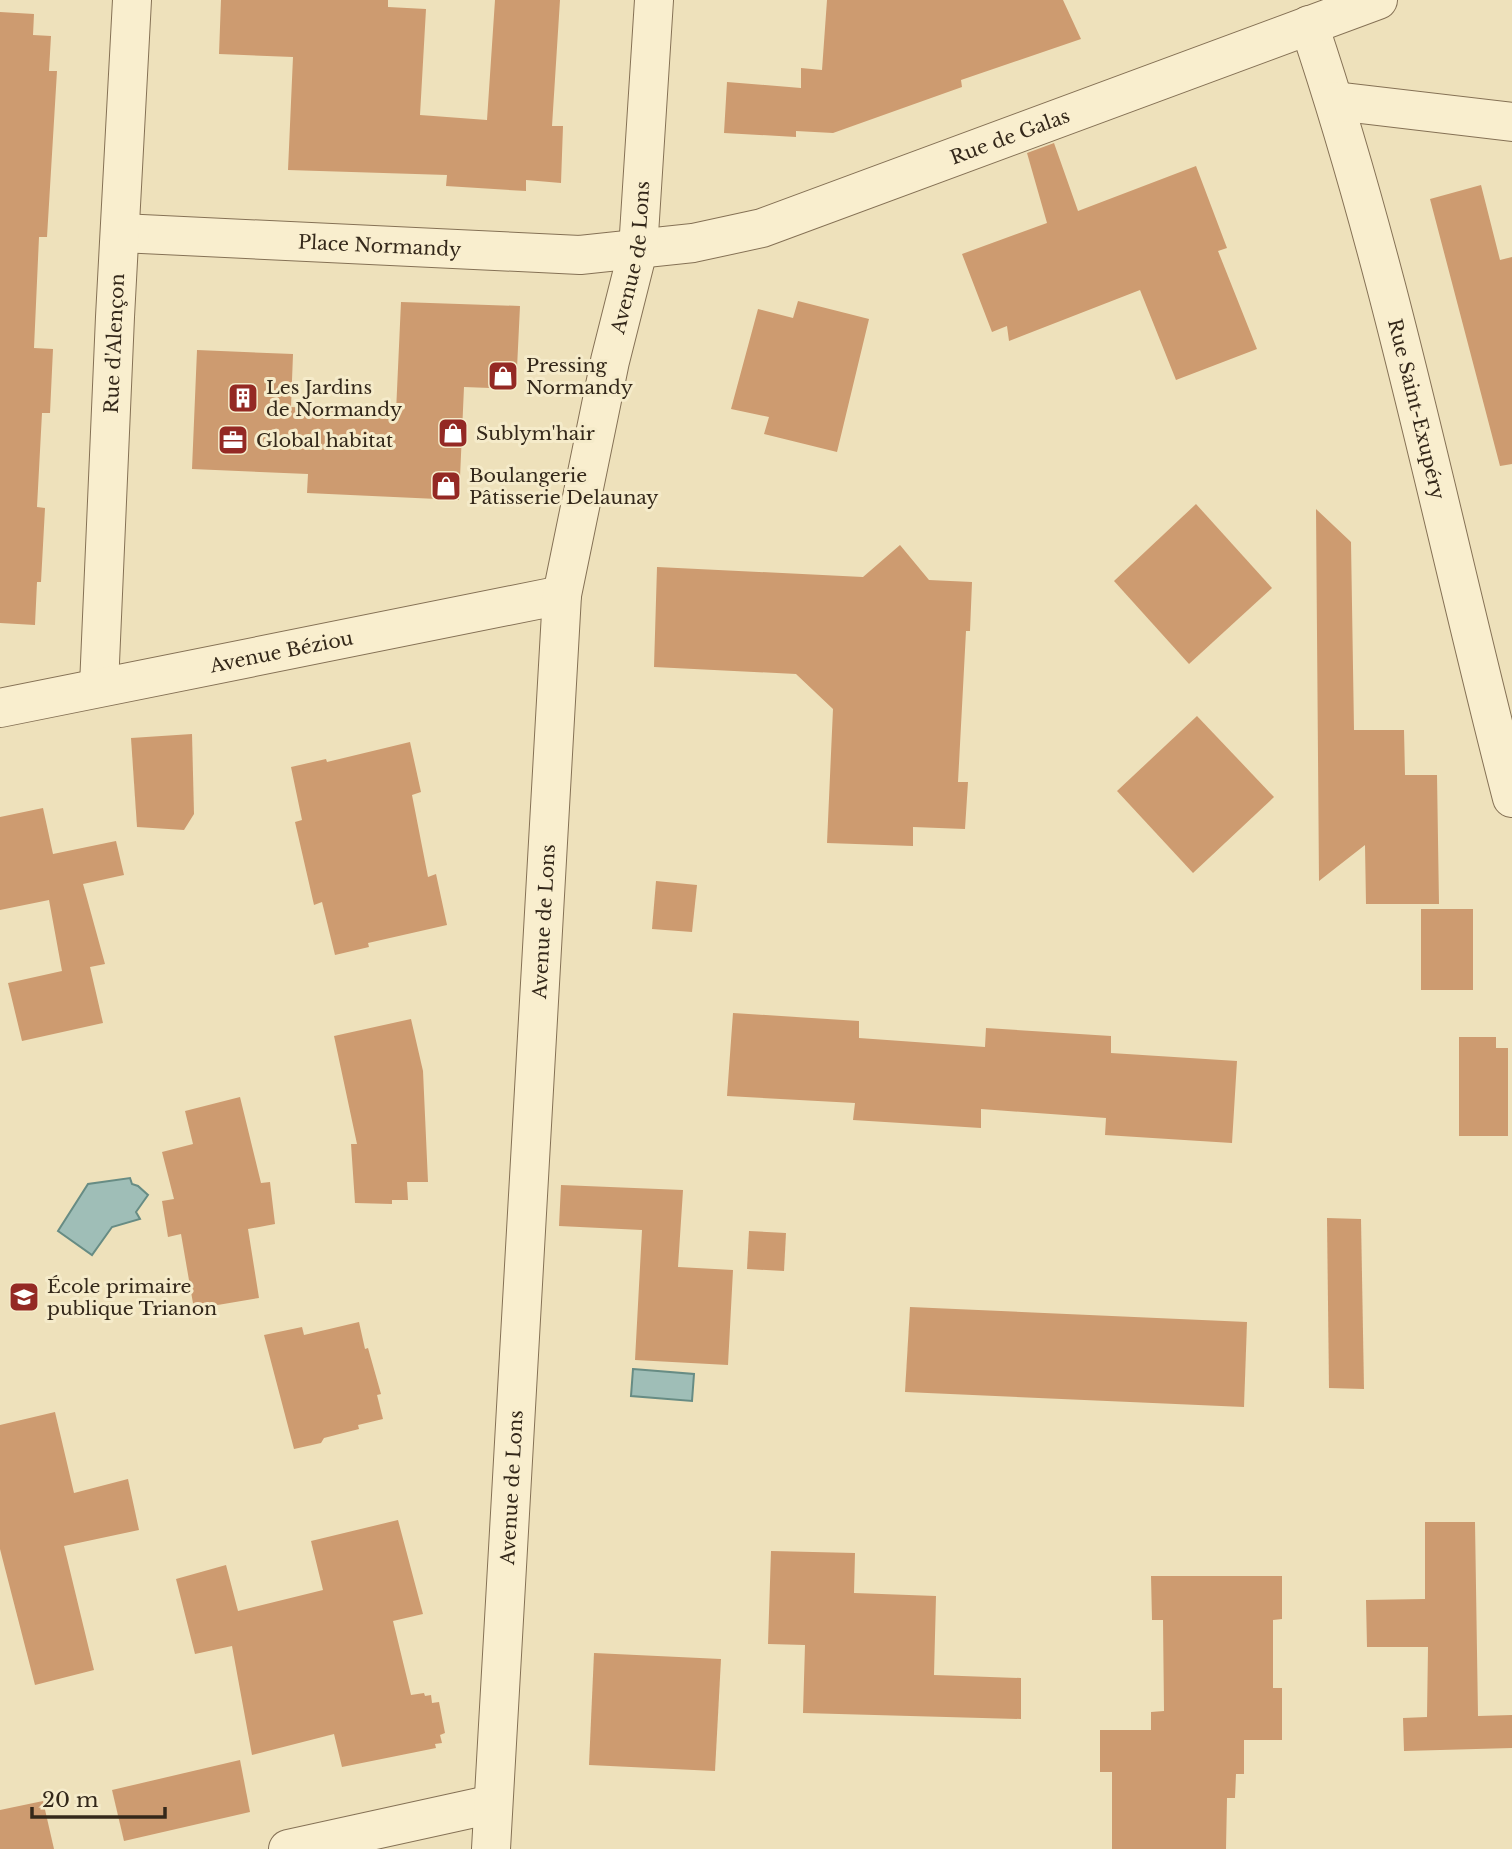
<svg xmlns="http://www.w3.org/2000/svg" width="1512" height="1849" viewBox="0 0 1512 1849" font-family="'Libre Baskerville',serif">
  <rect width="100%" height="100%" fill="#eee1bb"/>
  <g fill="#9fbeb7" stroke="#678c84" stroke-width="2">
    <path d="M 130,1178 L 132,1184 L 138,1186 L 148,1195 L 136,1212 L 140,1219 L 112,1227 L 92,1255 L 58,1231 L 88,1184 Z"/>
    <path d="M 633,1369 L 694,1374 L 692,1401 L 631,1396 Z"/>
  </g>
  <g fill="#cd9b70">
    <path d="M 221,0 L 388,0 L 388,7 L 426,9 L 420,115 L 487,120 L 495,0 L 560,0 L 552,126 L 563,126 L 561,183 L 526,180 L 526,191 L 446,186 L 447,175 L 288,170 L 293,57 L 219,54 Z"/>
    <path d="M 827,0 L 1063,0 L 1081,39 L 961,80 L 962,87 L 833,133 L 796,131 L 796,137 L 724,133 L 727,82 L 801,88 L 801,68 L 822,70 Z"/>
    <path d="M 0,12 L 34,14 L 33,35 L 51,36 L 49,71 L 57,71 L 47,237 L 39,237 L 34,348 L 53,349 L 50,413 L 42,413 L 37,507 L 45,508 L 41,582 L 37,582 L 35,625 L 0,623 Z"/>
    <path d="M 1054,143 L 1078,211 L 1196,166 L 1227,248 L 1218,251 L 1257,349 L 1176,380 L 1140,290 L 1009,341 L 1007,326 L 992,332 L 962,254 L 1047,223 L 1027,153 Z"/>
    <path d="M 1481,185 L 1500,260 L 1512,257 L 1512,464 L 1500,466 L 1430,199 Z"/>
    <path d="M 798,301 L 869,319 L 837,452 L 764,434 L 769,417 L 731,409 L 758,309 L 793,318 Z"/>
    <path d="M 401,302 L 520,306 L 516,389 L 464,387 L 459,500 L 307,493 L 308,474 L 192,469 L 197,350 L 293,354 L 291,407 L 396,412 Z"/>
    <path d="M 1196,504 L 1272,588 L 1189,664 L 1114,581 Z"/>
    <path d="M 1316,509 L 1351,542 L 1354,730 L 1404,730 L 1405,775 L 1437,775 L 1439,904 L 1366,904 L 1365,845 L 1319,881 Z"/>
    <path d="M 900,545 L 929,580 L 972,582 L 970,631 L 966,631 L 958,782 L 968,782 L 965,829 L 913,827 L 913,846 L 827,843 L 833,709 L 796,674 L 654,667 L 657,567 L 863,577 Z"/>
    <path d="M 1197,716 L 1274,797 L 1193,873 L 1117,791 Z"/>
    <path d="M 192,734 L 194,814 L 184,830 L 137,827 L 131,738 Z"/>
    <path d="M 410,742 L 421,792 L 412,795 L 428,877 L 436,874 L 447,925 L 368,943 L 369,947 L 335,955 L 322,902 L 314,905 L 295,822 L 302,820 L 291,767 L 326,759 L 327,762 Z"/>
    <path d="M 43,808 L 53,854 L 116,841 L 124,875 L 83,884 L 105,964 L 90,967 L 103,1023 L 22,1041 L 8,983 L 62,971 L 49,900 L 0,910 L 0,817 Z"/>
    <path d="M 656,881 L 697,885 L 692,932 L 652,929 Z"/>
    <rect x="1421" y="909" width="52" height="81"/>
    <path d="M 733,1013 L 859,1021 L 859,1038 L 985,1047 L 986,1028 L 1111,1036 L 1111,1053 L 1237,1061 L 1232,1143 L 1105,1135 L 1106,1118 L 981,1109 L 981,1128 L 853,1120 L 855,1103 L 727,1096 Z"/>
    <path d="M 411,1019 L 423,1071 L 428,1182 L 407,1182 L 408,1200 L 392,1200 L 392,1204 L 355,1203 L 351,1144 L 357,1144 L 334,1036 Z"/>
    <path d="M 1459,1037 L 1496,1037 L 1496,1048 L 1508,1048 L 1508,1136 L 1459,1136 Z"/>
    <path d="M 240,1097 L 261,1183 L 270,1182 L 275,1224 L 248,1229 L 259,1298 L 194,1309 L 181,1234 L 168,1237 L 162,1201 L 174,1199 L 162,1152 L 193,1144 L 185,1111 Z"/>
    <path d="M 561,1185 L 683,1190 L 678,1267 L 733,1270 L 728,1365 L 635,1360 L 642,1230 L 559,1226 Z"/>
    <path d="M 1327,1218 L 1361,1219 L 1364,1389 L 1329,1388 Z"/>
    <path d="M 749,1231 L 786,1233 L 784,1271 L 747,1269 Z"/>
    <path d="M 910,1307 L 1247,1322 L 1244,1407 L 905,1392 Z"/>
    <path d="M 359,1322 L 365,1349 L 368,1348 L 381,1394 L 377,1395 L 383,1419 L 358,1425 L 359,1429 L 324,1438 L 321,1443 L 294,1449 L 264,1335 L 302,1327 L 304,1335 Z"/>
    <path d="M 55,1412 L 74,1493 L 128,1479 L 139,1530 L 64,1546 L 94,1670 L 35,1685 L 0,1549 L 0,1425 Z"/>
    <path d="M 398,1520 L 423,1614 L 393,1621 L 411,1695 L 424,1693 L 425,1696 L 431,1695 L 432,1703 L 439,1702 L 445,1733 L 440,1735 L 442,1743 L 435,1744 L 436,1748 L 342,1767 L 334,1734 L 252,1755 L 232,1646 L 195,1654 L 176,1579 L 226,1565 L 238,1611 L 323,1590 L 311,1541 Z"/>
    <path d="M 1425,1522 L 1475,1522 L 1478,1716 L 1512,1715 L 1512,1748 L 1404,1751 L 1403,1718 L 1427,1717 L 1428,1647 L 1367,1647 L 1366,1600 L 1425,1599 Z"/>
    <path d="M 771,1551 L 855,1553 L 854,1593 L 936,1596 L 934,1675 L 1021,1678 L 1021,1719 L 803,1713 L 805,1645 L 768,1644 Z"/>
    <path d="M 1151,1576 L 1282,1576 L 1282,1619 L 1273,1620 L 1273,1688 L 1282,1688 L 1282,1740 L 1244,1740 L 1244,1774 L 1236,1774 L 1235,1798 L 1227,1798 L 1226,1849 L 1112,1849 L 1112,1772 L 1100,1772 L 1100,1730 L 1151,1730 L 1151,1712 L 1164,1711 L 1163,1620 L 1152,1620 Z"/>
    <path d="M 594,1653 L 721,1659 L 715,1771 L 589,1765 Z"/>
    <path d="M 240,1760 L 250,1812 L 124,1841 L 112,1790 Z"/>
    <path d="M 43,1801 L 54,1849 L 0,1849 L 0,1810 Z"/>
  </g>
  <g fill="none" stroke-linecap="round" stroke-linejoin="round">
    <g stroke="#857155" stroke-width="40">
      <g id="minor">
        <path id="s1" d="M 1309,25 C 1394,278 1445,540 1512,798"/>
        <path d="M 1335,101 L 1512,122"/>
        <path id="s2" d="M 121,233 L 580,255 L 693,243 L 762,228 L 1378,0"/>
        <path id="s3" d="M 99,686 L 115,317 L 132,0"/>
        <path id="s4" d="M 0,708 L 562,595"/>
        <path d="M 288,1849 L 493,1804"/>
        <path id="s5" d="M 491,1849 L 562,595 L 610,361 L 638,250 L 654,0"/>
      </g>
    </g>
    <use href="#minor" stroke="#f9eece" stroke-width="38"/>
  </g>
  <defs>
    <g id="shop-square" transform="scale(1.575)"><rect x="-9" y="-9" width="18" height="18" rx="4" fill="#942924" stroke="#f5ebca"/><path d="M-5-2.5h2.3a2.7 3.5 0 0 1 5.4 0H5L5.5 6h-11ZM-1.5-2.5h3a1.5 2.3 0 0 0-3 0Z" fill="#fff"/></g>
    <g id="building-square" transform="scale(1.575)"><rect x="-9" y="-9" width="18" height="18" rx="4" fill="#942924" stroke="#f5ebca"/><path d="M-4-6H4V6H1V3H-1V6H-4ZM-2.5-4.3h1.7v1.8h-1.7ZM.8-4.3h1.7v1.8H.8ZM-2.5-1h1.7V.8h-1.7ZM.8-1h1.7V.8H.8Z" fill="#fff"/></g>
    <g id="office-square" transform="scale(1.575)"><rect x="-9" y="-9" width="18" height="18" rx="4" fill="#942924" stroke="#f5ebca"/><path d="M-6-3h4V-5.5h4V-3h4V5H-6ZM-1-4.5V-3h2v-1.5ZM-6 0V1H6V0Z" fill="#fff"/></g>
    <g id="school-square" transform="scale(1.575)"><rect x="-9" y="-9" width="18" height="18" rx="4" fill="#942924" stroke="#f5ebca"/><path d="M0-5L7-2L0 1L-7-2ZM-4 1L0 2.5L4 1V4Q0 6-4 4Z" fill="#fff"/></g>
  </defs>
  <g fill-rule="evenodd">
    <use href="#shop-square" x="503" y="376"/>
    <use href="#building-square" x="243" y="398"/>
    <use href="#shop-square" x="453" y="433"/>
    <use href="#office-square" x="233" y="440"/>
    <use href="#shop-square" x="446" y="486"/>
    <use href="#school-square" x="24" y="1297"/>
  </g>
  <g text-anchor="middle" stroke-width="6" stroke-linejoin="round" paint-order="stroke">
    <g font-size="19" fill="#34281a" stroke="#f5ebca">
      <text dy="7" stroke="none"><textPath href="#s2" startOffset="908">Rue de Galas</textPath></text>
      <text dy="7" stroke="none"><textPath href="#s2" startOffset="259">Place Normandy</textPath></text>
      <text dy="7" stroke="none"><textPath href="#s5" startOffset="1601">Avenue de Lons</textPath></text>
      <text dy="7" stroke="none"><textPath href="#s3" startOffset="343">Rue d'Alençon</textPath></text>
      <text dy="7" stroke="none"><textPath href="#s1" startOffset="399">Rue Saint-Exupéry</textPath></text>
      <text dy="7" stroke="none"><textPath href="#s4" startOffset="287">Avenue Béziou</textPath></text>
      <text dy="7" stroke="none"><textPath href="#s5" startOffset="929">Avenue de Lons</textPath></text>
      <text dy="7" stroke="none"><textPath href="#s5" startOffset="362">Avenue de Lons</textPath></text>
    </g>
    <g font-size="19" fill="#34281a" stroke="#f5ebca" text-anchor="start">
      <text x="526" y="372">Pressing<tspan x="526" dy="22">Normandy</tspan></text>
      <text x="266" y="394">Les Jardins<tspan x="266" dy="22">de Normandy</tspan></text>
      <text x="476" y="440">Sublym'hair</text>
      <text x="256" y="447">Global habitat</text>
      <text x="469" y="482">Boulangerie<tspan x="469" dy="22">Pâtisserie Delaunay</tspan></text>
      <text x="47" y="1293">École primaire<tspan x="47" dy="22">publique Trianon</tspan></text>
    </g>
  </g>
  <path d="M32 1807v10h133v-10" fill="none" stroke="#34281a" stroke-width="3.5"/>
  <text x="42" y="1807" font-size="21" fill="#34281a" stroke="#f5ebca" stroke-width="5" paint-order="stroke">20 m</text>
</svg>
